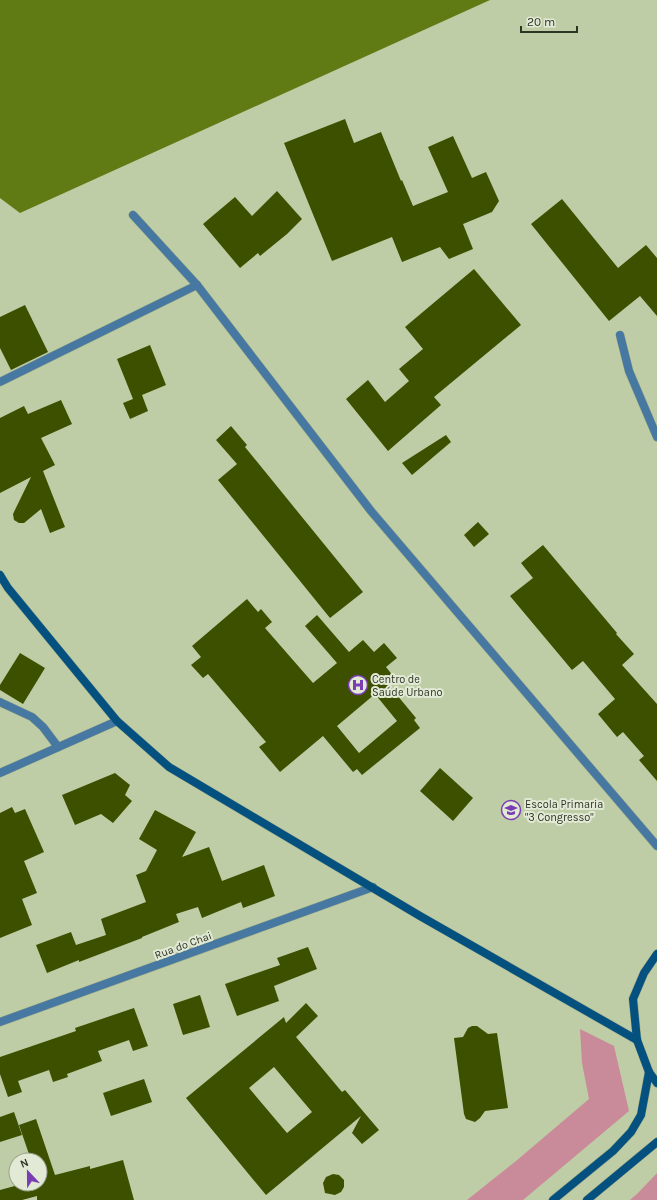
<svg xmlns="http://www.w3.org/2000/svg" width="657" height="1200" viewBox="0 0 657 1200" font-family="Karla,sans-serif">
  <rect width="100%" height="100%" fill="#becda5"/>
  <g fill="#c98b99">
    <path d="M 580,1029 L 614,1046 L 629,1111 L 523,1200 L 467,1200 L 516,1161 L 589,1099 L 582,1063 Z"/>
    <path d="M 657,1173 L 657,1200 L 630,1200 L 638,1193 Z"/>
  </g>
  <path fill="#607b14" d="M 0,0 L 490,0 L 20,213 L 0,198 Z"/>
  <g fill="#3c5000" fill-rule="evenodd">
    <path d="M 345,119 L 354,143 L 381,132 L 401,181 L 402,180 L 413,206 L 448,192 L 428,147 L 453,136 L 472,178 L 486,172 L 499,201 L 492,212 L 463,224 L 473,249 L 449,259 L 440,247 L 402,262 L 392,237 L 332,261 L 284,143 Z"/>
    <path d="M 277,191 L 302,219 L 287,234 L 260,256 L 258,253 L 240,268 L 203,224 L 235,197 L 252,216 Z"/>
    <path d="M 562,199 L 618,268 L 646,245 L 657,258 L 657,316 L 640,296 L 609,321 L 531,224 Z"/>
    <path d="M 474,269 L 521,325 L 434,397 L 441,405 L 388,451 L 346,399 L 368,380 L 385,402 L 409,381 L 399,369 L 423,349 L 405,327 Z"/>
    <path d="M 25,305 L 48,352 L 11,370 L 0,348 L 0,317 Z"/>
    <path d="M 150,345 L 166,385 L 142,395 L 148,411 L 130,419 L 123,403 L 133,399 L 117,359 Z"/>
    <path d="M 61,400 L 72,424 L 41,438 L 55,465 L 43,471 L 65,527 L 50,533 L 41,509 L 24,523 L 19,523 L 14,520 L 13,514 L 31,477 L 0,493 L 0,418 L 24,406 L 28,414 Z"/>
    <path d="M 231,426 L 247,445 L 245,447 L 363,592 L 330,618 L 218,480 L 237,464 L 216,440 Z"/>
    <path d="M 446,435 L 451,442 L 412,475 L 402,463 Z"/>
    <path d="M 478,522 L 489,534 L 474,547 L 464,535 Z"/>
    <path d="M 543,545 L 617,633 L 616,634 L 634,654 L 622,665 L 657,704 L 657,781 L 639,760 L 644,756 L 623,732 L 617,737 L 598,714 L 615,699 L 583,661 L 572,670 L 510,596 L 533,578 L 521,563 Z"/>
    <path d="M 247,599 L 258,612 L 261,609 L 272,622 L 265,628 L 313,683 L 337,663 L 305,626 L 317,615 L 349,652 L 363,640 L 374,652 L 384,643 L 397,658 L 386,667 L 394,677 L 387,683 L 416,718 L 414,720 L 420,728 L 362,775 L 357,769 L 353,772 L 323,736 L 280,772 L 259,747 L 266,742 L 208,674 L 203,678 L 191,665 L 201,657 L 192,646 ZM 375,694 L 397,721 L 359,753 L 337,726 Z"/>
    <path d="M 20,653 L 45,668 L 23,704 L 0,690 L 0,685 Z"/>
    <path d="M 440,768 L 473,798 L 453,821 L 420,791 Z"/>
    <path d="M 115,773 L 130,785 L 125,795 L 132,801 L 113,823 L 101,814 L 75,825 L 62,795 Z"/>
    <path d="M 12,807 L 15,813 L 25,809 L 44,852 L 24,861 L 37,893 L 22,899 L 32,925 L 0,938 L 0,813 Z"/>
    <path d="M 155,810 L 196,832 L 182,857 L 209,847 L 222,881 L 264,865 L 275,896 L 243,908 L 241,902 L 202,918 L 198,907 L 176,914 L 179,922 L 142,937 L 142,938 L 79,962 L 79,960 L 47,973 L 36,945 L 71,932 L 76,945 L 106,935 L 101,919 L 146,902 L 136,875 L 146,871 L 157,850 L 139,839 Z"/>
    <path d="M 308,947 L 317,969 L 274,986 L 279,1001 L 237,1016 L 225,984 L 280,965 L 277,958 Z"/>
    <path d="M 200,995 L 210,1027 L 183,1035 L 173,1004 Z"/>
    <path d="M 306,1003 L 318,1016 L 296,1037 L 342,1092 L 345,1090 L 379,1130 L 362,1144 L 352,1133 L 361,1116 L 266,1195 L 186,1098 L 284,1017 L 286,1023 ZM 274,1067 L 312,1112 L 287,1133 L 249,1088 Z"/>
    <path d="M 134,1008 L 148,1046 L 133,1051 L 129,1040 L 98,1051 L 102,1061 L 67,1074 L 68,1077 L 53,1082 L 49,1070 L 18,1081 L 22,1092 L 8,1097 L 0,1074 L 0,1057 L 76,1031 L 75,1028 Z"/>
    <path d="M 472,1026 L 477,1026 L 488,1034 L 497,1033 L 508,1108 L 485,1111 L 480,1118 L 475,1122 L 466,1119 L 464,1114 L 454,1038 L 463,1037 L 468,1028 Z"/>
    <path d="M 144,1079 L 152,1102 L 111,1116 L 103,1093 Z"/>
    <path d="M 14,1112 L 22,1135 L 0,1142 L 0,1117 Z"/>
    <path d="M 36,1119 L 55,1175 L 90,1166 L 90,1169 L 123,1160 L 134,1200 L 37,1200 L 37,1196 L 22,1200 L 0,1200 L 0,1190 L 22,1184 L 40,1184 L 40,1160 L 31,1160 L 19,1125 Z"/>
    <path d="M 333,1174 L 339,1175 L 344,1180 L 344,1187 L 341,1192 L 335,1195 L 325,1193 L 323,1183 L 326,1177 Z"/>
  </g>
  <g fill="none" stroke-linecap="round" stroke-linejoin="round">
    <g stroke="#9eab89" stroke-width="9">
      <g id="street">
        <path d="M 133,215 L 197,285 L 371,511 L 657,846"/>
        <path d="M 620,335 L 629,371 L 657,437"/>
        <path d="M 0,382 L 197,285"/>
        <path d="M 0,702 L 32,717 L 43,727 L 58,747"/>
        <path d="M 0,773 L 117,721"/>
        <path d="M 0,1022 L 373,887"/>
      </g>
    </g>
    <g stroke="#9eab89" stroke-width="9">
      <g id="secondary">
        <path d="M 0,575 L 8,588 L 117,721 L 169,767 L 420,916 L 637,1040"/>
        <path d="M 657,954 L 644,973 L 633,999 L 637,1040 L 649,1072 L 657,1083"/>
        <path d="M 553,1200 L 613,1151 L 631,1132 L 641,1115 L 649,1072"/>
        <path d="M 587,1200 L 657,1142"/>
      </g>
    </g>
    <use href="#street" stroke="#4678a1" stroke-width="8"/>
    <use href="#secondary" stroke="#04517f" stroke-width="8"/>
  </g>
  <defs>
    <g id="hospital-ring" transform="scale(1)"><circle r="9.5" fill="#e2ead6" stroke="#7a3db3" stroke-width="1.5"/><path d="M-5-5h3v3.5h4V-5h3V5h-3V1.5h-4V5h-3Z" fill="#7a3db3"/></g>
    <g id="school-ring" transform="scale(1)"><circle r="9.5" fill="#e2ead6" stroke="#7a3db3" stroke-width="1.5"/><path d="M0-5L7-2L0 1L-7-2ZM-4 1L0 2.5L4 1V4Q0 6-4 4Z" fill="#7a3db3"/></g>
  </defs>
  <g fill-rule="evenodd">
    <use href="#hospital-ring" x="358" y="685"/>
    <use href="#school-ring" x="511" y="810"/>
  </g>
  <g text-anchor="middle" stroke-width="4" stroke-linejoin="round" paint-order="stroke">
    <g font-size="11" fill="#2e3424" stroke="#e2ead6" text-anchor="start">
      <text x="372" y="683">Centro de<tspan x="372" dy="13">Saúde Urbano</tspan></text>
      <text x="525" y="808">Escola Primaria<tspan x="525" dy="13">"3 Congresso"</tspan></text>
    </g>
    <g font-size="11" fill="#2e3424" stroke="#e2ead6">
      <text transform="translate(183 945) rotate(-20)" y="4">Rua do Chai</text>
    </g>
  </g>
  <g transform="translate(28 1172) rotate(338)"><circle r="19" fill="#e2ead6" stroke="#9aa18f"/>
  <path d="M0-3L7 15L0 10L-7 15Z" fill="#7a3db3"/>
  <text y="-6" font-size="11" font-weight="bold" text-anchor="middle" fill="#2e3424">N</text>
  </g>
  <path d="M521 26v6h56v-6" fill="none" stroke="#2e3424" stroke-width="2"/>
  <text x="527" y="26" font-size="12" fill="#2e3424" stroke="#e2ead6" stroke-width="3" paint-order="stroke">20 m</text>
</svg>
